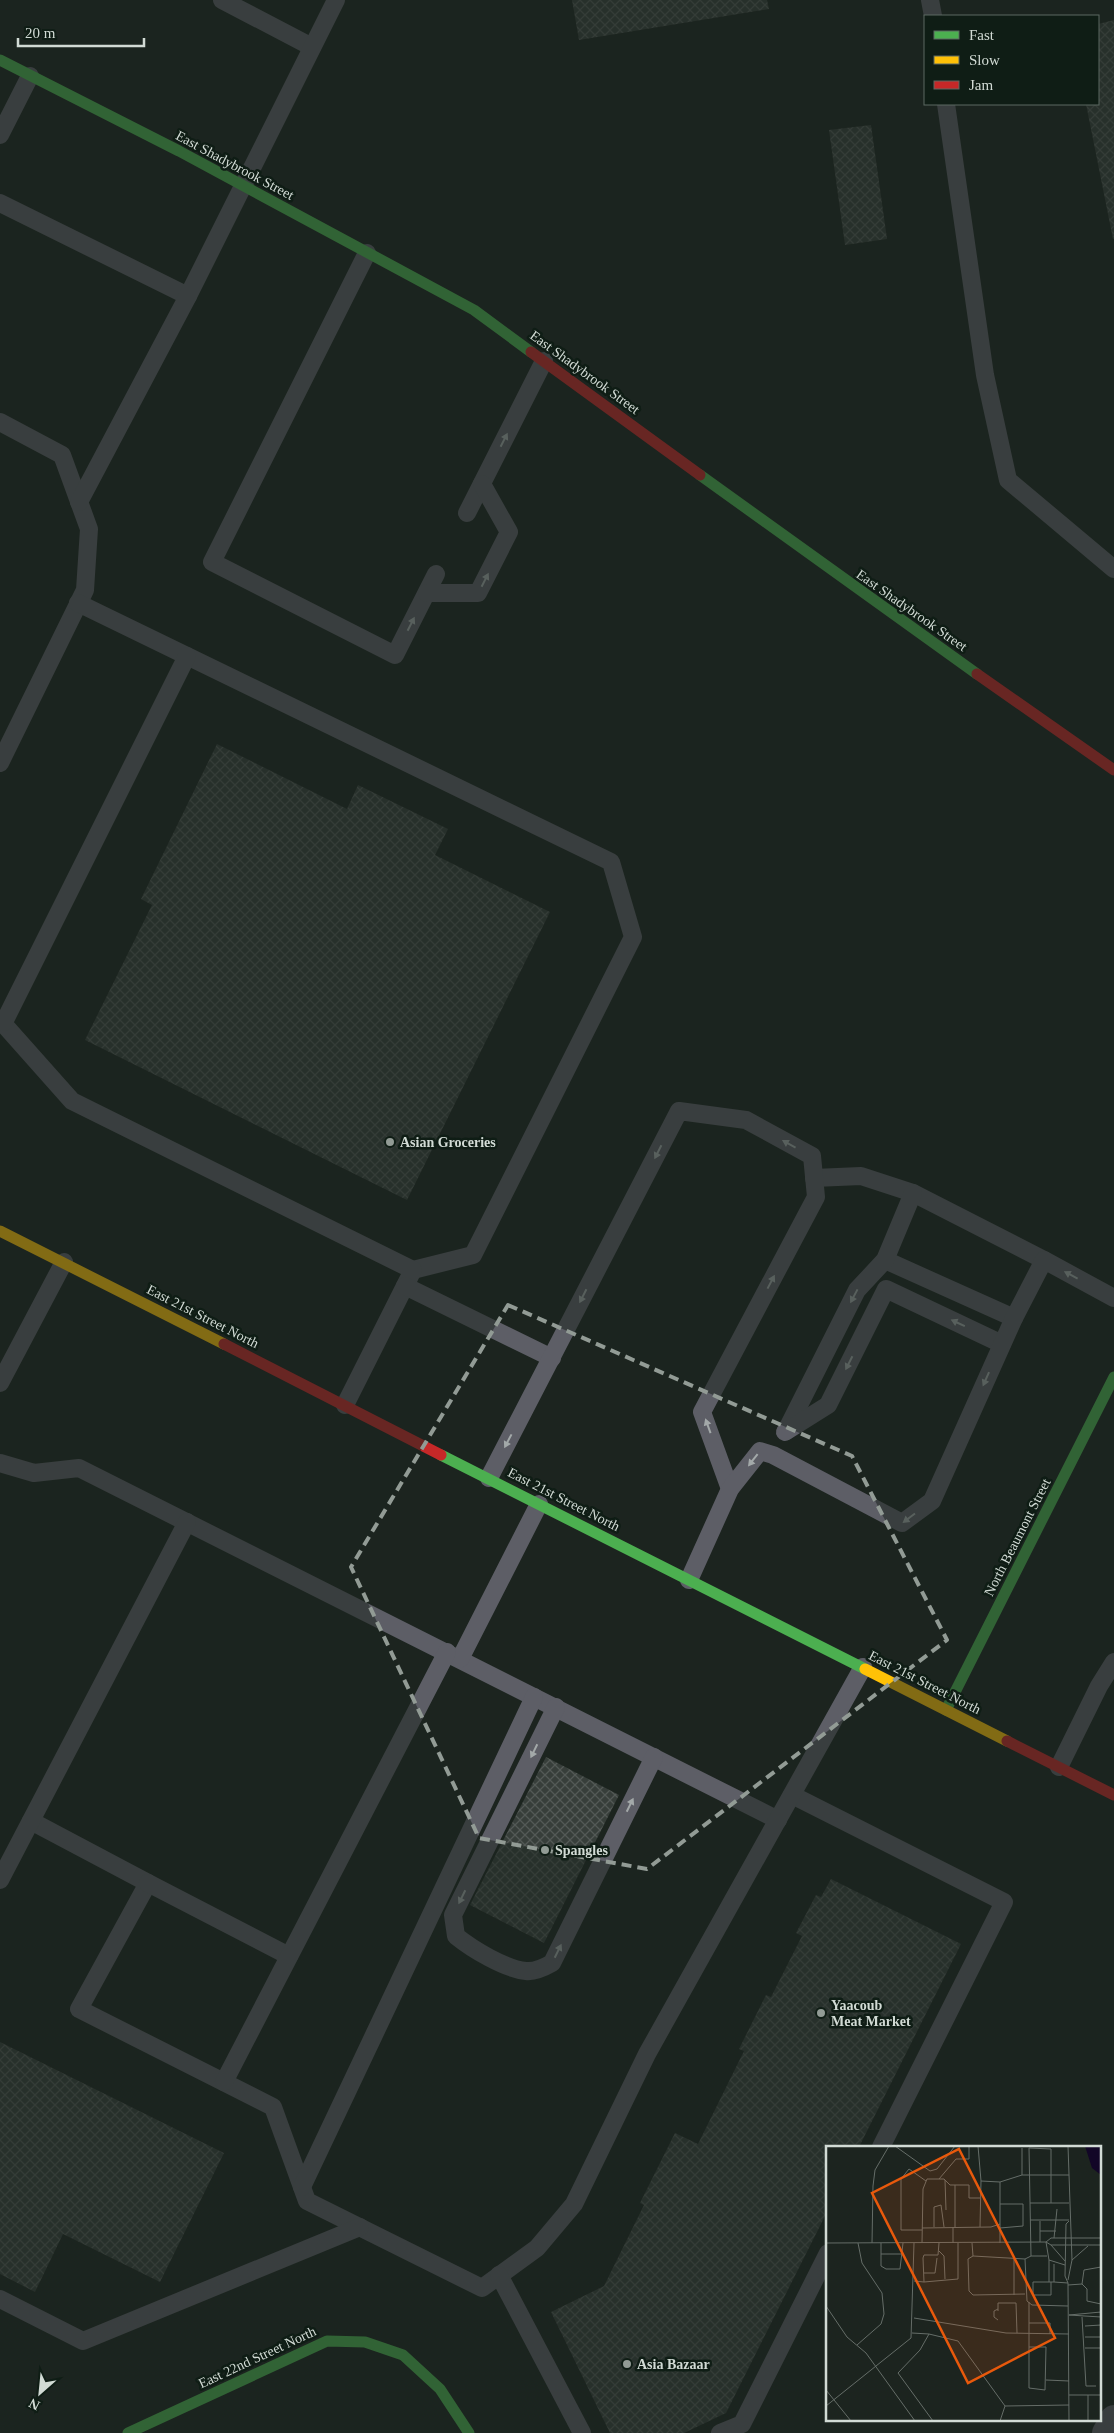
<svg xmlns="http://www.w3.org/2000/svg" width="1114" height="2433" viewBox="0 0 1114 2433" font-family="Georgia,serif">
  <defs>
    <pattern id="building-cross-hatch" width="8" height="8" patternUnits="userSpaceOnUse" patternTransform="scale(1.25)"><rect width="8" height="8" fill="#373e3a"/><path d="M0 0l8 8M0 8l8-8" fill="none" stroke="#535956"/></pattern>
  </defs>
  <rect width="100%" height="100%" fill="#1c241f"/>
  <g fill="url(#building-cross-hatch)">
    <path d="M 572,0 L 767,0 L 769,9 L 579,40 Z"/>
    <path d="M 1114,20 L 1114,239 L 1113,239 L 1086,104 L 1098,104 L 1098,24 Z"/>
    <path d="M 871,125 L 887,239 L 845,245 L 829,130 Z"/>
    <path d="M 217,744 L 347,809 L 358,785 L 448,829 L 435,855 L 550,912 L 407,1200 L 85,1040 L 152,905 L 141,899 Z"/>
    <path d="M 546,1757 L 619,1795 L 544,1943 L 470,1905 Z"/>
    <path d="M 831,1879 L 961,1944 L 859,2147 L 828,2147 L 828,2210 L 726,2413 L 684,2433 L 610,2433 L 551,2312 L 604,2286 L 644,2205 L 640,2203 L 675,2133 L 698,2144 L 744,2051 L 739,2049 L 766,1995 L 771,1997 L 802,1936 L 796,1933 L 816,1895 L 821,1897 Z"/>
    <path d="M 0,2042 L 224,2153 L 160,2282 L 63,2234 L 35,2292 L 0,2274 Z"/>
  </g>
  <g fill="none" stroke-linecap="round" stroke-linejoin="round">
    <g stroke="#5d5e66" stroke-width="18">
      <path d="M 222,0 L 312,47"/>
      <path d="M 930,0 L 933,16"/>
      <path d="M 946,104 L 985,375 L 1008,480 L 1114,569"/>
      <path d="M 0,135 L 30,76"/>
      <path d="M 0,203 L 188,296"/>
      <path d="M 367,253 L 212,562 L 395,655 L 436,574"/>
      <path d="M 0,422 L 62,455 L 89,529 L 85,590 L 0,763"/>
      <path d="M 79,502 L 188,296 L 336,0"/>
      <path d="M 467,513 L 544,361"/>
      <path d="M 427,593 L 478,593 L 509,532 L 482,484"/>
      <path d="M 78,603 L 611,862 L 633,937 L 473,1255 L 413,1270"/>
      <path d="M 0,1020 L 72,1101 L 413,1270 L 345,1405"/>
      <path d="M 4,1022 L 187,656"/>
      <path d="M 814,1178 L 861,1176 L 913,1193 L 1044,1260"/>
      <path d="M 885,1260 L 1014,1318"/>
      <path d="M 405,1286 L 552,1358"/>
      <path d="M 0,1383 L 64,1262"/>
      <path d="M 786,1431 L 857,1290 L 885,1260 L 913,1193"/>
      <path d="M 785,1432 L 828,1405 L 886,1289 L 1002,1344"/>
      <path d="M 0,1463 L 34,1473 L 79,1468 L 778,1820"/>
      <path d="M 489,1478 L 679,1111 L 746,1120 L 812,1156 L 816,1197 L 702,1412 L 730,1489"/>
      <path d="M 689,1580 L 730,1489 L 760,1451 L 773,1455 L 902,1523 L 932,1501 L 1014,1318 L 1044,1260 L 1114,1298"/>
      <path d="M 460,1659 L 539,1504"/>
      <path d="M 556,1707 L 453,1915 L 456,1936 C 472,1949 505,1969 526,1971 C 535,1972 545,1967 552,1963 L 654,1757"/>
      <path d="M 1059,1767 L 1099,1686 L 1114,1662"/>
      <path d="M 792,1795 L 1004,1902 L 881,2147"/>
      <path d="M 31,1821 L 148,1883 L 79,2009 L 273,2107 L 307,2201 L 482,2288 L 537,2248 L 574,2204 L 647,2054 L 863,1667"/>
      <path d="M 0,1880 L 187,1522"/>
      <path d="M 148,1883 L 289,1956"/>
      <path d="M 224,2082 L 447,1652"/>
      <path d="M 302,2187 L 534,1697"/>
      <path d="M 499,2275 L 582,2433"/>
      <path d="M 0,2299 L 83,2341 L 360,2227"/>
      <path d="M 720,2433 L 742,2424 L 828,2253"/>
    </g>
    <path stroke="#5d5e66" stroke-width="28" d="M 1106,2433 L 1114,2419"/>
    <g stroke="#4caf50" stroke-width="11">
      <path d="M 0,60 L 179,151 L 474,310 L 531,352"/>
      <path d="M 700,475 L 977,674"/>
      <path d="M 441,1455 L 865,1669"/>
      <path d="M 946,1710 L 1114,1377"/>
      <path d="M 128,2433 L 327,2341 L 365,2342 L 403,2355 L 440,2389 L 469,2433"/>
    </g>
    <g stroke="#ffc107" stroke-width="11">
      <path d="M 0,1231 L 224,1344"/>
      <path d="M 865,1669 L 1007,1741"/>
    </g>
    <g stroke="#c62828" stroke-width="11">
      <path d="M 531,352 L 700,475"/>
      <path d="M 977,674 L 1114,770"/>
      <path d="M 224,1344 L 441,1455"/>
      <path d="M 1007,1741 L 1114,1795"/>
    </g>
  </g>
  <defs><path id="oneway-solid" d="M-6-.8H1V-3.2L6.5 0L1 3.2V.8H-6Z" transform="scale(1.25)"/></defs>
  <g fill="#a3a9a9">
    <use href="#oneway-solid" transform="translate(504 440) rotate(-63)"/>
    <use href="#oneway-solid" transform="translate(485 580) rotate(-63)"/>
    <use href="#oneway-solid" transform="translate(411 624) rotate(-63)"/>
    <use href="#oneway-solid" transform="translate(789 1144) rotate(-151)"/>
    <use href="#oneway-solid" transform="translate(658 1152) rotate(117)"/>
    <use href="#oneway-solid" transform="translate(1071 1275) rotate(-152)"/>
    <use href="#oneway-solid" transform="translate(771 1282) rotate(-62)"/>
    <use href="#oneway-solid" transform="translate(583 1296) rotate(117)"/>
    <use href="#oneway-solid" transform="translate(854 1296) rotate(118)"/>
    <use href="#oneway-solid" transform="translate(958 1323) rotate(-155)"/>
    <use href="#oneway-solid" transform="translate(849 1363) rotate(117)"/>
    <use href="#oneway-solid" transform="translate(986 1379) rotate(114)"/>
    <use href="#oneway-solid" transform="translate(708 1426) rotate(-110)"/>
    <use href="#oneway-solid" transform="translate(508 1441) rotate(118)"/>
    <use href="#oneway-solid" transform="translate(753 1460) rotate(128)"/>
    <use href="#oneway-solid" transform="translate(909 1518) rotate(143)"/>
    <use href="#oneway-solid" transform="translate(534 1751) rotate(116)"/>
    <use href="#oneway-solid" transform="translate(630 1805) rotate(-64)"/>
    <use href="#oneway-solid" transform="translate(462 1897) rotate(116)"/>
    <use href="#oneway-solid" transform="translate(558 1951) rotate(-64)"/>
  </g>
  <path d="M0 0H1114V2433H0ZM 508,1305 L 852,1456 L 947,1640 L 647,1869 L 479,1838 L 351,1567 Z" fill="#1c241f" fill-opacity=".55" fill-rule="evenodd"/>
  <path fill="none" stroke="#929b95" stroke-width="4" stroke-dasharray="10 6" stroke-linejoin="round" d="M 508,1305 L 852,1456 L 947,1640 L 647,1869 L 479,1838 L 351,1567 Z"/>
  <g fill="#929b95" stroke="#0f1d15" stroke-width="2">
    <circle cx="390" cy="1142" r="5"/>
    <circle cx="545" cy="1850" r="5"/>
    <circle cx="821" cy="2013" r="5"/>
    <circle cx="627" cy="2364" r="5"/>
  </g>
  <g text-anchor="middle" stroke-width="5" stroke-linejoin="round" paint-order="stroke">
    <g font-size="14" fill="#d2dbd5" stroke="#0f1d15">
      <text transform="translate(235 165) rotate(28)" y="5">East Shadybrook Street</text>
      <text transform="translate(585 372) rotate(36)" y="5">East Shadybrook Street</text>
      <text transform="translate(912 610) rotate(35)" y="5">East Shadybrook Street</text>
      <text transform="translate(203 1316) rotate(27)" y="5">East 21st Street North</text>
      <text transform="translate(564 1499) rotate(27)" y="5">East 21st Street North</text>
      <text transform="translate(1017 1537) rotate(-63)" y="5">North Beaumont Street</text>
      <text transform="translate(925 1682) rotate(27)" y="5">East 21st Street North</text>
      <text transform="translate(257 2357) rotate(-25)" y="5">East 22nd Street North</text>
    </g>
    <g font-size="14" font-weight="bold" fill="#d2dbd5" stroke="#0f1d15" text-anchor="start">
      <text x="400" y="1147">Asian Groceries</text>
      <text x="555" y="1855">Spangles</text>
      <text x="831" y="2010">Yaacoub<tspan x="831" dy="16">Meat Market</tspan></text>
      <text x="637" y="2369">Asia Bazaar</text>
    </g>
  </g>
  <g transform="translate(826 2146)">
    <rect width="275" height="275" fill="#1c241f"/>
    <path d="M 259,0 L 275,0 L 275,29 L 266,22 Z" fill="#120627"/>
    <path fill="none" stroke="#656d68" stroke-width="1" d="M 69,0 L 104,25 L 111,23 L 129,0M 152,0 L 155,35M 196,2 L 196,29 L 243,29M 113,33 L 130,13 L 143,13 L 143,1M 119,34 L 120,64M 204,57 L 243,57M 174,58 L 197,58 L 197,80M 204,74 L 243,74M 214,75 L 214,96M 108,81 L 108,61 L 115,59 L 118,81M 127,81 L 127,97M 129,81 L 129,39M 154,81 L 155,35 L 174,36M 96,82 L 165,81 L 174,78M 174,82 L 197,80M 96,84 L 75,84 L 75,33 L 83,23 L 100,35M 214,85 L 230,85M 228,92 L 231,63M 220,96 L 223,114 L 239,119M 220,96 L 225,92 L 275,92M 0,97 L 220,96 L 225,99 L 275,99M 46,97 L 47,40 L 49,24 L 63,0M 55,97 L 55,120 L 60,123 L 74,123 L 77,97M 96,97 L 97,43 L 101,33 L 118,33 L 124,39 L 143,39 L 143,52 L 154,52M 146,97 L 147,110 L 199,113 L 205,110M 174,97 L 174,36 L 196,29M 225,99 L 239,115M 113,105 L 118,110 L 119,133M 55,108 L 76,108M 147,110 L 142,113 L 143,145 L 147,149 L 199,148M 221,110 L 205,110 L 203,2 L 225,3 L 225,57M 188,113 L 188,149M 199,113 L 201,155 L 206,159 L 242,160M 223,114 L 223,136M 246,114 L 262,100M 228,118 L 228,136 L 242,137M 98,127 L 109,127 L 111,112M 242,134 L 246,114 L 242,0M 88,135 L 98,136 L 97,112 L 98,109 L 112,109 L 113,97M 98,136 L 132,133 L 132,97M 225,136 L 225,149 L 207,149 L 207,136 L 228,136M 256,138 L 258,124 L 275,121M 242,139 L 256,138 L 261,143 L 261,155 L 275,158M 0,160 L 21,191 L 40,207 L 89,275M 172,163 L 168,165 L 168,171 L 172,174M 172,165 L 172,157 L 190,157 L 191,187M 243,169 L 275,166M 243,169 L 275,171M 256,171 L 260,240 L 270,240M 88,172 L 180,187 L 243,188M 203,177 L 224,177 L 224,188M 259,180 L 275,179M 86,187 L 103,188M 259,191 L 275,191M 31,199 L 55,178 L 58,168 L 56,147 L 36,117 L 32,97M 203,201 L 220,201 L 219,244 L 203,242 L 203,156M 259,202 L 275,202M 220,234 L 243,235M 0,244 L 25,275M 243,249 L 275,249M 262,249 L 262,275M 0,260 L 85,192 L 88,97M 179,260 L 243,259M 107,275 L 72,227 L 94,204 L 103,188 L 132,195 L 179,260 L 174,275M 243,275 L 242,137 L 239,130 L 240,78 L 243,75"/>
    <path fill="#e8590c" fill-opacity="0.15" stroke="#e8590c" stroke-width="2.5" d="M 133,3 L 229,192 L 142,237 L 46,47 Z"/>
    <rect width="275" height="275" fill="none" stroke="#d2dbd5" stroke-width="2.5"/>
  </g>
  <rect x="924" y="15" width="175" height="90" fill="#0f1d15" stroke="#5d6962"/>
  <rect x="934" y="31" width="25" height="8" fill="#4caf50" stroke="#5d6962"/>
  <text x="969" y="40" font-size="15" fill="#d2dbd5">Fast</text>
  <rect x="934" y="56" width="25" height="8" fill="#ffc107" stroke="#5d6962"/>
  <text x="969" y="65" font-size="15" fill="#d2dbd5">Slow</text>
  <rect x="934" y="81" width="25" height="8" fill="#c62828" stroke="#5d6962"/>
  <text x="969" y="90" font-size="15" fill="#d2dbd5">Jam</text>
  <g transform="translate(40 2393) rotate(207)" stroke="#0f1d15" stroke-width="4" paint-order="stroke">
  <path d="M0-4L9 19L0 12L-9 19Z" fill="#d2dbd5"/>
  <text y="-8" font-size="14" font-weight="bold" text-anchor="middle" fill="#d2dbd5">N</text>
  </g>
  <path d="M18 38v8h126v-8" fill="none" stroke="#d2dbd5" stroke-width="2.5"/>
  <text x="25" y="38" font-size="15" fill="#d2dbd5" stroke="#0f1d15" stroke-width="4" paint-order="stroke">20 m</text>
</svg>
